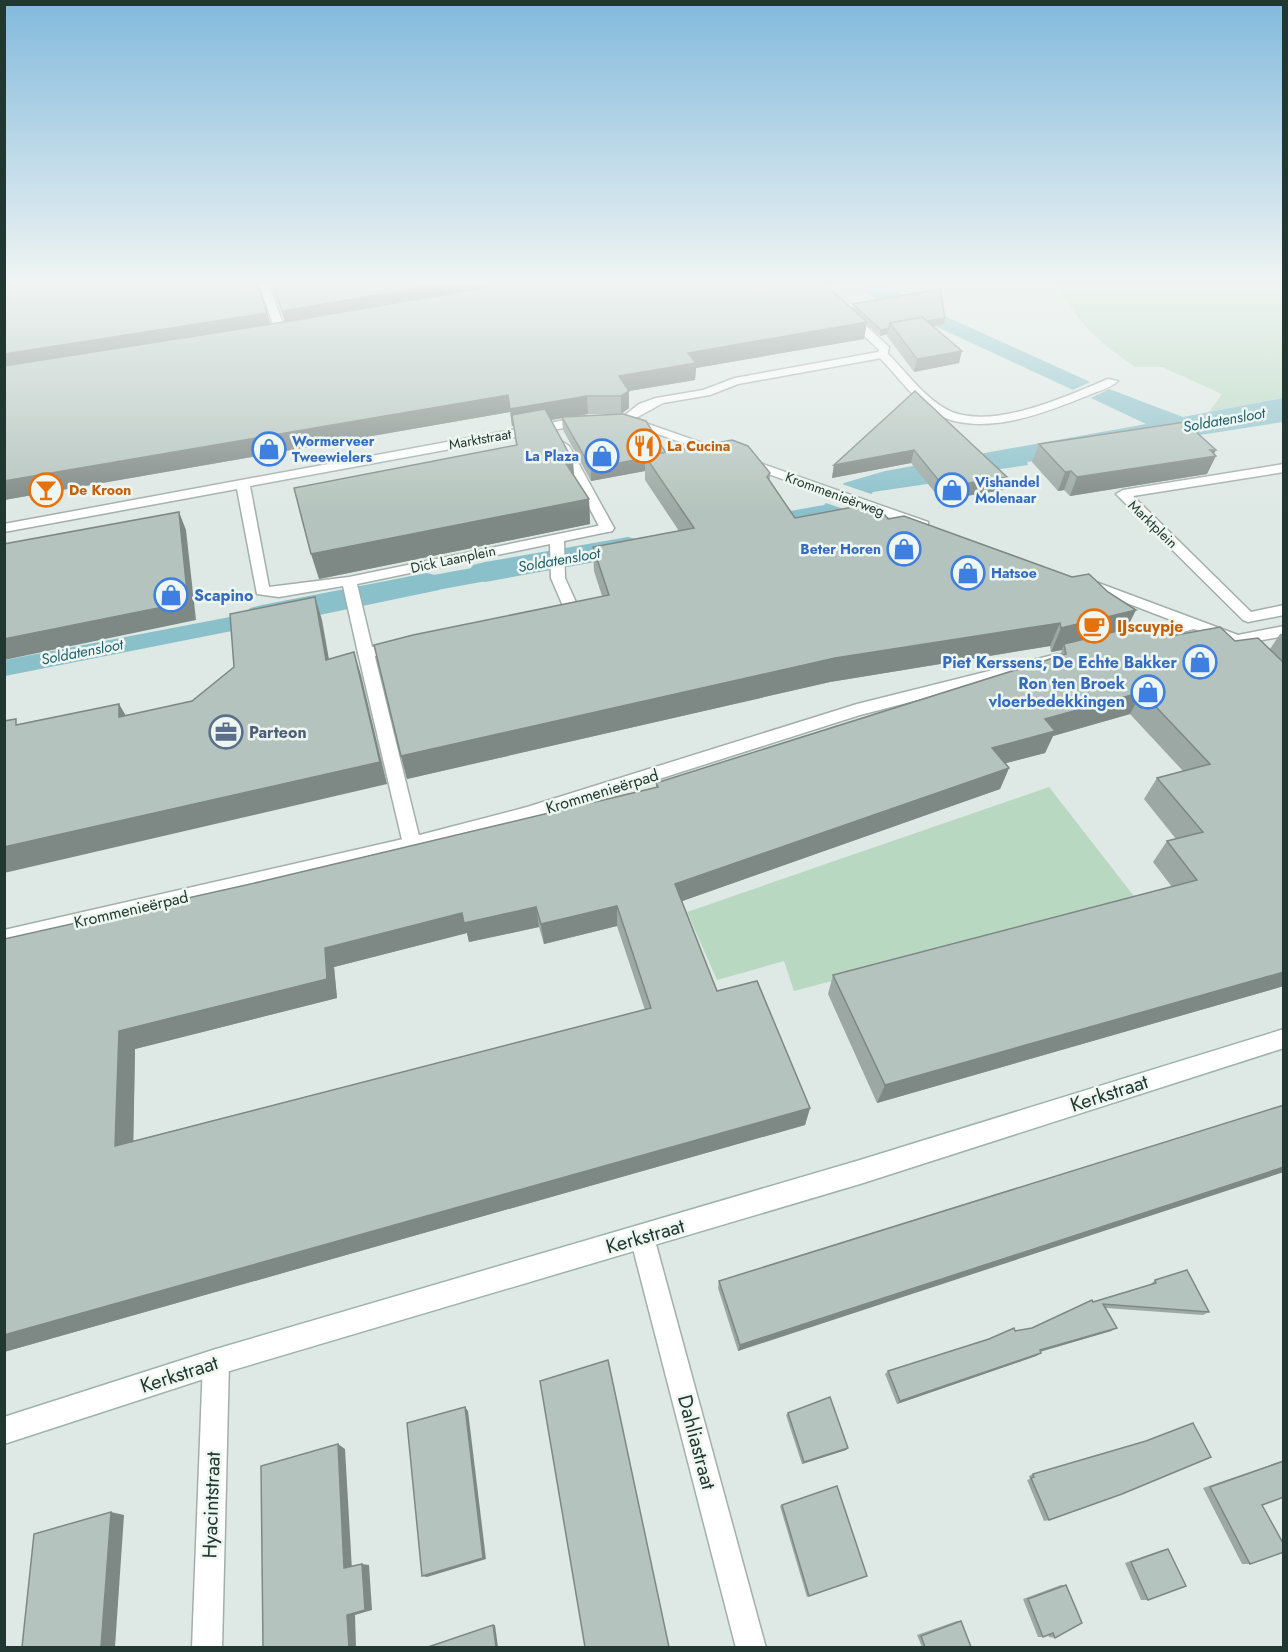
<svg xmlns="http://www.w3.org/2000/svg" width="1288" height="1652" viewBox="0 0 1288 1652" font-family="Jost,sans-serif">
  <rect width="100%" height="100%" fill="#dee8e4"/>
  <g fill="#b8d8c1">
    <path d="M 1283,282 L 1283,398 L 1209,412 L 1222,394 L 1162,367 L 1135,367 L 1106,346 L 1085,326 L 1052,282 Z"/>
    <path d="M 1049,787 L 1137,900 L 794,991 L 784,961 L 717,980 L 687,912 Z"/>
  </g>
  <g fill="#8ac0ca">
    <path d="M 866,282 L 884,282 L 914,302 L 1090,382 L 1073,390 L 877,299 L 861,289 Z"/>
    <path d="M 1109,389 L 1183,417 L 1283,398 L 1283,422 L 1027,462 L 1028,465 L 987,471 L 988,475 L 873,492 L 854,514 L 576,564 L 570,550 L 824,505 L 844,483 L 885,471 L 1146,424 L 1091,398 Z"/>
    <path d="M 542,555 L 541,571 L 371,602 L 368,587 Z"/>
    <path d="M 308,602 L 323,613 L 5,676 L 5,660 Z"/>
  </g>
  <path fill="#dee8e4" d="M 839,483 L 874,495 L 858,514 L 823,502 Z"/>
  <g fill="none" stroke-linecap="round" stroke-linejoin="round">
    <g fill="#8ac0ca" fill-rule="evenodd">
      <path d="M 628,537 L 639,540 L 644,547 L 639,554 L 485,582 L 473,579 L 468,572 L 473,565 L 485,562 Z"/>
      <path d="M 427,573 L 439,576 L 444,583 L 439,590 L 262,627 L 250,624 L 245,616 L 250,608 L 262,605 Z"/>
    </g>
    <g stroke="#a2afab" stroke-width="3">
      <g id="lane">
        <path d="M 879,353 L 887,353 C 906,371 926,401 952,412 C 996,429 1067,396 1108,379 L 1118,381 C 1111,388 1098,391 1089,395 C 1047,412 988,436 943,417 C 918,406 898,376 879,357 Z"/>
        <path d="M 563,442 L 569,446 L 614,528 L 612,531 L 607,532 L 600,528 L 557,446 Z"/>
        <path d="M 366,648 L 374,653 L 421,844 L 418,849 L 412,851 L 406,849 L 403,844 L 358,653 Z"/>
      </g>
    </g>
    <g stroke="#a2afab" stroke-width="3">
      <g id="street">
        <path d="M 258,282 L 268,282 L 287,335 L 286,337 L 277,335 Z"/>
        <path d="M 808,282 L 819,282 L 889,347 L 887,357 L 738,384 L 710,395 L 663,403 L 634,419 L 928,522 L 928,528 L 918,528 L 619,420 L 639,404 L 656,398 L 703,390 L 735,378 L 878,352 L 879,350 Z"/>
        <path d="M 587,416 L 593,420 L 591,423 L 250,486 L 269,587 L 349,577 L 607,524 L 614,528 L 612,531 L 564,541 L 565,578 L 579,609 L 577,612 L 555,618 L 548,613 L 550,610 L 563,606 L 551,578 L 550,544 L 357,584 L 372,647 L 399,641 L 407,646 L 404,650 L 366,658 L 358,653 L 343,586 L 279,597 L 257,594 L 237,489 L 4,532 L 4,524 Z"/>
        <path d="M 1284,464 L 1284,472 L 1133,496 L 1251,612 L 1284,605 L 1284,615 L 1248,622 L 1243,620 L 1116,494 L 1123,490 Z"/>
        <path d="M 1085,578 L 1238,635 L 1284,626 L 1284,636 L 1237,645 L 1194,629 L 1142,643 L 1137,642 L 1134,638 L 1137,634 L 1179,623 L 1080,585 L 1078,582 Z"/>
        <path d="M 1057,654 L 1062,655 L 1065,659 L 1062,663 L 860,715 L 527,821 L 412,851 L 4,946 L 4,930 L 412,837 L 527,807 L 857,704 Z"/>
        <path d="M 642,1225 L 651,1228 L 654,1237 L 766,1648 L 736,1648 L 630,1237 L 633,1228 Z"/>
        <path d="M 216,1349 L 225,1353 L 229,1362 L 222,1648 L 192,1648 L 203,1362 L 207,1353 Z"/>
      </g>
    </g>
    <g stroke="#9eb3ac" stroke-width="3">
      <path id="secondary" d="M 1284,1029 L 1284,1048 L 860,1184 L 216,1375 L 4,1444 L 4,1417 L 216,1349 L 860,1160 Z"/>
    </g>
    <use href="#lane" fill="#fff" fill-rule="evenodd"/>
    <use href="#street" fill="#fff" fill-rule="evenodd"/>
    <use href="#secondary" fill="#fff" fill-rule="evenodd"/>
  </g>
  <g fill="#9ba8a3" fill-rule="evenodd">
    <path d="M 271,282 L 822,282 L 852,309 L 853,304 L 944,324 L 933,326 L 959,363 L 914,372 L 887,336 L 888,334 L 880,336 L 866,323 L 864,339 L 696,368 L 695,380 L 629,391 L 629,408 L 621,414 L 588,414 L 570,417 L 666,453 L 770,473 L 770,480 L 795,518 L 888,519 L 1127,629 L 1171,636 L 1235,641 L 1270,649 L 1280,634 L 1284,633 L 1284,986 L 877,1103 L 828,994 L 833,975 L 1172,887 L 1153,862 L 1167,841 L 1176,839 L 1144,799 L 1157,778 L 1183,771 L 1130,714 L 1053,736 L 1045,753 L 1006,763 L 1009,768 L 1000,789 L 682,901 L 717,991 L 810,1108 L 805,1125 L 4,1352 L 4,939 L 259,882 L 656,787 L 656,783 L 1059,657 L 1062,650 L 1051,652 L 1050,646 L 830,682 L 407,779 L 401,756 L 602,596 L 594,571 L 593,547 L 679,531 L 645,480 L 645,471 L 591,481 L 563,430 L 562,418 L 551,420 L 574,477 L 589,499 L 590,524 L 319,579 L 516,445 L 513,426 L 512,426 L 510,412 L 4,500 L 267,313 L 271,325 L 285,322 ZM 617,926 L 645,1010 L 133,1141 L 135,1049 L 337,998 L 334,967 L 467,933 L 469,942 L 539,927 L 544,944 Z"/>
    <path d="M 915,391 L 1007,477 L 1003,490 L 941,500 L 911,463 L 832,478 L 834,465 Z"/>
    <path d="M 1039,444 L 1214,454 L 1207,474 L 1070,496 L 1064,490 L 1058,491 L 1032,462 Z"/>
    <path d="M 1284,1105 L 738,1351 L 718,1288 L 719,1281 Z"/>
    <path d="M 1155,1280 L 1209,1312 L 1203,1315 L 1106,1308 L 1111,1331 L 1040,1352 L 1041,1353 L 1036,1356 L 897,1404 L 885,1374 L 888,1371 L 1015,1331 L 1032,1328 L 1093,1302 L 1150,1285 Z"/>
    <path d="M 788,1413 L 848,1448 L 846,1450 L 802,1464 L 786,1415 Z"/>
    <path d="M 1284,1460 L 1284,1497 L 1262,1505 L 1250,1564 L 1242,1564 L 1203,1488 Z"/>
    <path d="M 1033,1474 L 1049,1520 L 1044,1521 L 1027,1480 L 1030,1479 L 1029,1476 Z"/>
    <path d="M 782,1505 L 809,1596 L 807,1597 L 780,1506 Z"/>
    <path d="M 1168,1549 L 1148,1600 L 1141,1600 L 1125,1563 L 1162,1550 Z"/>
    <path d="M 1061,1585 L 1066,1585 L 1055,1638 L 1049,1637 L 1048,1635 L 1043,1637 L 1038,1637 L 1023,1599 Z"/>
    <path d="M 957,1621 L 961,1621 L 971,1647 L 922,1647 L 917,1635 Z"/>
  </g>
  <g fill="#7e8884">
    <path d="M 458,282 L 559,282 L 286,327 L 282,311 Z"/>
    <path d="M 267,313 L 272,329 L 4,373 L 4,354 Z"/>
    <path d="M 945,318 L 944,324 L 897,333 L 893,327 Z"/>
    <path d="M 867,322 L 864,339 L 696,368 L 695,380 L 629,391 L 629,408 L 621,414 L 621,396 L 619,376 L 688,353 Z"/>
    <path d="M 889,328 L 888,334 L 880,336 L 881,330 Z"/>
    <path d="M 962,351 L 959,363 L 914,372 L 917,359 Z"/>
    <path d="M 508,395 L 510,412 L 4,500 L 4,481 Z"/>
    <path d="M 587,396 L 588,414 L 514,426 L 512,415 L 513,426 L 512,426 L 510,409 Z"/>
    <path d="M 914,450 L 911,463 L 832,478 L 834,465 Z"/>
    <path d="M 1210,450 L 1216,450 L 1213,456 L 1216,456 L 1207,474 L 1070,496 L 1077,477 Z"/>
    <path d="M 645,458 L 645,471 L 591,481 L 591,468 Z"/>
    <path d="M 573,461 L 575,484 L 565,462 Z"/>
    <path d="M 1071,471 L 1064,490 L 1058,491 L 1065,472 Z"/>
    <path d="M 1007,477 L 1003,490 L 941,500 L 944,487 Z"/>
    <path d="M 589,499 L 590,524 L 319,579 L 311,554 Z"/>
    <path d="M 179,512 L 186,530 L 196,620 L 4,660 L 4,639 Z"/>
    <path d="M 315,597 L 322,620 L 333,682 L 326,660 Z"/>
    <path d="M 1136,610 L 1124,634 L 1064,644 L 1062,650 L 1051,652 L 1061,628 Z"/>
    <path d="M 1060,623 L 1050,646 L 830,682 L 407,779 L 401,756 L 835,658 Z"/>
    <path d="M 354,652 L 361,675 L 387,784 L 4,873 L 4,847 Z"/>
    <path d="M 1142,692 L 1130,714 L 1053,736 L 1045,753 L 983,769 L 992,748 L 1045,719 Z"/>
    <path d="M 119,704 L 132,726 L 119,717 Z"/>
    <path d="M 1009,768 L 1000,789 L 674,904 L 675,884 Z"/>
    <path d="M 617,906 L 617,926 L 544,944 L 541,924 Z"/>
    <path d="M 536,907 L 539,927 L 469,942 L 467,933 L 334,967 L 337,998 L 135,1049 L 133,1162 L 115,1146 L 119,1031 L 325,948 L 462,913 Z"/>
    <path d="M 1284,972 L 1284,986 L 877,1103 L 885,1085 Z"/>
    <path d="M 810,1108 L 805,1125 L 4,1352 L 4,1335 Z"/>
    <path d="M 1284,1167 L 1284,1172 L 738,1351 L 740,1345 Z"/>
    <path d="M 1117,1328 L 1111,1331 L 1035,1353 L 1040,1350 Z"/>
    <path d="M 1041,1353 L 1036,1356 L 897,1404 L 900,1401 Z"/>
    <path d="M 465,1407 L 468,1411 L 486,1559 L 427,1577 L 422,1576 Z"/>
    <path d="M 338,1444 L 345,1449 L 352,1570 L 344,1568 Z"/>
    <path d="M 848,1448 L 846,1450 L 802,1464 L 804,1462 Z"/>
    <path d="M 111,1512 L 124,1515 L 115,1647 L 101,1647 Z"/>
    <path d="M 362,1564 L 369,1565 L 372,1610 L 355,1615 L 356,1647 L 349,1647 L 347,1615 Z"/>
    <path d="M 493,1625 L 495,1625 L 498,1647 L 496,1647 Z"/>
  </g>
  <g fill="#b4c3bd" stroke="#7e8884" stroke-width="1.5" fill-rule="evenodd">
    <path d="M 4,282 L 257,282 L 267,313 L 4,354 Z"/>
    <path d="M 272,282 L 458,282 L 282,311 Z"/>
    <path d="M 518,282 L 822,282 L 867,322 L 688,353 L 696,363 L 619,376 L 629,391 L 621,396 L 587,396 L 510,409 L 508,395 L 4,481 L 4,366 L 278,323 Z"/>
    <path d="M 940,289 L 945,318 L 927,321 L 922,317 L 890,323 L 889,328 L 881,330 L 853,304 Z"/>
    <path d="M 922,317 L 962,351 L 917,359 L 890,323 Z"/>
    <path d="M 915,391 L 1007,477 L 944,487 L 914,450 L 834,465 Z"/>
    <path d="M 545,409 L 573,461 L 565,462 L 589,499 L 311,554 L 294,488 L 517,445 L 512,415 Z"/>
    <path d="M 623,414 L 646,421 L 666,453 L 645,456 L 646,458 L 591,468 L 562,417 Z"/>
    <path d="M 1185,422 L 1216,450 L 1210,450 L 1216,456 L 1077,477 L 1071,471 L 1065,472 L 1039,444 Z"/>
    <path d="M 732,440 L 748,446 L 770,473 L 767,477 L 795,518 L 869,504 L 879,507 L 888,519 L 904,516 L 1072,577 L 1089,574 L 1108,592 L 1136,610 L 1061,628 L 1060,623 L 835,658 L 401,756 L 374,645 L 413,635 L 609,595 L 593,547 L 694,528 L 645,456 Z"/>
    <path d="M 179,512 L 188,602 L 4,639 L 4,544 Z"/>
    <path d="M 315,597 L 326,660 L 354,652 L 380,762 L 4,847 L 4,721 L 16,719 L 16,725 L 119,704 L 119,717 L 192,701 L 234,667 L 230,614 Z"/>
    <path d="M 1151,623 L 1171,636 L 1220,627 L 1235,641 L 1258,638 L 1284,663 L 1284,972 L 885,1085 L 833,975 L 1197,880 L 1167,841 L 1203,832 L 1157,778 L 1210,764 L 1142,692 L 1045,719 L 1055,731 L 992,748 L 1009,768 L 675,884 L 717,991 L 757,981 L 810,1108 L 4,1335 L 4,939 L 259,882 L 658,787 L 656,783 L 1066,654 L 1064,644 ZM 617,906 L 651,1008 L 115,1146 L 119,1031 L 327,979 L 325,948 L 462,913 L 464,923 L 536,907 L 541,924 Z"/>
    <path d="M 1284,1105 L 1284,1167 L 740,1345 L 719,1281 Z"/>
    <path d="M 1187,1270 L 1209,1312 L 1103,1304 L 1117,1328 L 1040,1350 L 1041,1353 L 900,1401 L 888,1371 L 989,1339 L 1014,1328 L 1015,1331 L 1032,1328 L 1092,1300 L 1093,1302 L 1156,1283 L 1155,1280 Z"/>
    <path d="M 608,1360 L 669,1647 L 585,1647 L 540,1381 Z"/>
    <path d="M 830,1397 L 848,1448 L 804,1462 L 788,1413 Z"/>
    <path d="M 465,1407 L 483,1558 L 422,1576 L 407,1423 Z"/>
    <path d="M 1193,1423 L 1211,1457 L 1122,1494 L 1049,1520 L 1031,1478 L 1034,1477 L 1033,1474 L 1146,1441 Z"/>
    <path d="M 338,1444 L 344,1568 L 362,1564 L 365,1610 L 347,1615 L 349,1647 L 263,1647 L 261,1466 Z"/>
    <path d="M 1284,1461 L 1284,1497 L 1262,1505 L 1284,1545 L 1284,1552 L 1250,1564 L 1210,1487 Z"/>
    <path d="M 837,1486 L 867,1576 L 809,1596 L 782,1505 Z"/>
    <path d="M 111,1512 L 101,1647 L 22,1647 L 34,1534 Z"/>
    <path d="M 1168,1549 L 1186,1586 L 1148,1600 L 1131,1562 Z"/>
    <path d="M 1066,1585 L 1082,1623 L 1055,1638 L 1053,1633 L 1043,1637 L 1028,1599 Z"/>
    <path d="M 961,1621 L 971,1647 L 925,1647 L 921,1636 Z"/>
    <path d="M 493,1625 L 496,1647 L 428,1647 Z"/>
  </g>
  <linearGradient id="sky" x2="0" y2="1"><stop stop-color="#82b9dc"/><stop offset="0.55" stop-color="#f0f5f3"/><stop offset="1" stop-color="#f0f5f3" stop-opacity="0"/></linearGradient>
  <rect width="1288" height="514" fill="url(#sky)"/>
  <defs>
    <g id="restaurant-ring" transform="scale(1.725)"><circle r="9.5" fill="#eef6f2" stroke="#e8710a" stroke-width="1.5"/><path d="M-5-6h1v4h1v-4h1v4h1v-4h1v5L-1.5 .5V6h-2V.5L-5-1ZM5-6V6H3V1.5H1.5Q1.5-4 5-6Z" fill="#e8710a"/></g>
    <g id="shop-ring" transform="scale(1.725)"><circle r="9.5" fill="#eef6f2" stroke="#3f7fe0" stroke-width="1.5"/><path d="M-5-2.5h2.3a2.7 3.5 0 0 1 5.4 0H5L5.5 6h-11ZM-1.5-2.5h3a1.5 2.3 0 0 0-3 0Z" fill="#3f7fe0"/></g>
    <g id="bar-ring" transform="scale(1.725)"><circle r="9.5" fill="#eef6f2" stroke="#e8710a" stroke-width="1.5"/><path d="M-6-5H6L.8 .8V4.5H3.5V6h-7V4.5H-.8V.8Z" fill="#e8710a"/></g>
    <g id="cafe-ring" transform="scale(1.725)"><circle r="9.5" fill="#eef6f2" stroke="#e8710a" stroke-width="1.5"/><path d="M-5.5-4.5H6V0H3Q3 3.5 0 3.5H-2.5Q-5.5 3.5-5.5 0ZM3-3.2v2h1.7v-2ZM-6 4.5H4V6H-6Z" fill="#e8710a"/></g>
    <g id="office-ring" transform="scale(1.725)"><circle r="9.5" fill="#eef6f2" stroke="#5c6f8a" stroke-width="1.5"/><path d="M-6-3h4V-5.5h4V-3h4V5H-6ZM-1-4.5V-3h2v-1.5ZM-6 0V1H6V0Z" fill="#5c6f8a"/></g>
  </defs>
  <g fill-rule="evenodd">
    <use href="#restaurant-ring" x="644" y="446"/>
    <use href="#shop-ring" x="269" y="449"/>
    <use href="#shop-ring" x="602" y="456"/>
    <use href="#bar-ring" x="46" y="490"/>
    <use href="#shop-ring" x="952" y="490"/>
    <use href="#shop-ring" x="904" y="549"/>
    <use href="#shop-ring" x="968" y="573"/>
    <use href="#shop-ring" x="171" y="595"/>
    <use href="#cafe-ring" x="1094" y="626"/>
    <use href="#shop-ring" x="1200" y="662"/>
    <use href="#shop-ring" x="1148" y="692"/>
    <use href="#office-ring" x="226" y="732"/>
  </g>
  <g text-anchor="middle" stroke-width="5" stroke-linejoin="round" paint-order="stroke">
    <g font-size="14" fill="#213731" stroke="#eef6f2">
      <text transform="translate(480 439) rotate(-10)" y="5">Marktstraat</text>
      <text transform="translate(835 494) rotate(20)" y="5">Krommenieërweg</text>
      <text transform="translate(1153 524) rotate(44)" y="5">Marktplein</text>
      <text transform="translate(453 559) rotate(-12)" y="5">Dick Laanplein</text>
    </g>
    <g font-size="14" font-weight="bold" fill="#366cbe" stroke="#eef6f2" text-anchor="start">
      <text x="292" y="446">Wormerveer<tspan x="292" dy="16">Tweewielers</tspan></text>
      <text x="579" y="461" text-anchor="end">La Plaza</text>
      <text x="975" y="487">Vishandel<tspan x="975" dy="16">Molenaar</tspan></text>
      <text x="881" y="554" text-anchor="end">Beter Horen</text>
      <text x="991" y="578">Hatsoe</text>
    </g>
    <g font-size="14" font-weight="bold" fill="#c56008" stroke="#eef6f2" text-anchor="start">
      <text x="667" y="451">La Cucina</text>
      <text x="69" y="495">De Kroon</text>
    </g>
    <g font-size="15" font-style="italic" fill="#21606d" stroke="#eef6f2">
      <text transform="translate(1224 420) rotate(-10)" y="5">Soldatensloot</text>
      <text transform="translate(559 560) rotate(-10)" y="5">Soldatensloot</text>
      <text transform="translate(82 652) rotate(-11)" y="5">Soldatensloot</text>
    </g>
    <g font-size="16" font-weight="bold" fill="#366cbe" stroke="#eef6f2" text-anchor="end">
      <text x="194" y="601" text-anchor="start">Scapino</text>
      <text x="1177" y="668">Piet Kerssens, De Echte Bakker</text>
      <text x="1125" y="689">Ron ten Broek<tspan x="1125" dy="18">vloerbedekkingen</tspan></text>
    </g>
    <g font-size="16" font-weight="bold" fill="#c56008" stroke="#eef6f2" text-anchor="start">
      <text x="1117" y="632">IJscuypje</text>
    </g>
    <g font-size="16" font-weight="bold" fill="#4e5e75" stroke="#eef6f2" text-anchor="start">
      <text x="249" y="738">Parteon</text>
    </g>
    <g font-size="16" fill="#213731" stroke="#eef6f2">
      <text transform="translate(602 791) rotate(-17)" y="6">Krommenieërpad</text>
      <text transform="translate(131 909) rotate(-13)" y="6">Krommenieërpad</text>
    </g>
    <g font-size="20" fill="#213731" stroke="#eef6f2">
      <text transform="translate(1109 1093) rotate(-18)" y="7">Kerkstraat</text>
      <text transform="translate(645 1236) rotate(-16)" y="7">Kerkstraat</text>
      <text transform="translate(179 1374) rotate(-18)" y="7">Kerkstraat</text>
      <text transform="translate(697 1442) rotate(75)" y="7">Dahliastraat</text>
      <text transform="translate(211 1505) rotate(-88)" y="7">Hyacintstraat</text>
    </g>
  </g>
  <rect width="1288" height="1652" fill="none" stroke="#213731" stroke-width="12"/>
</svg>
